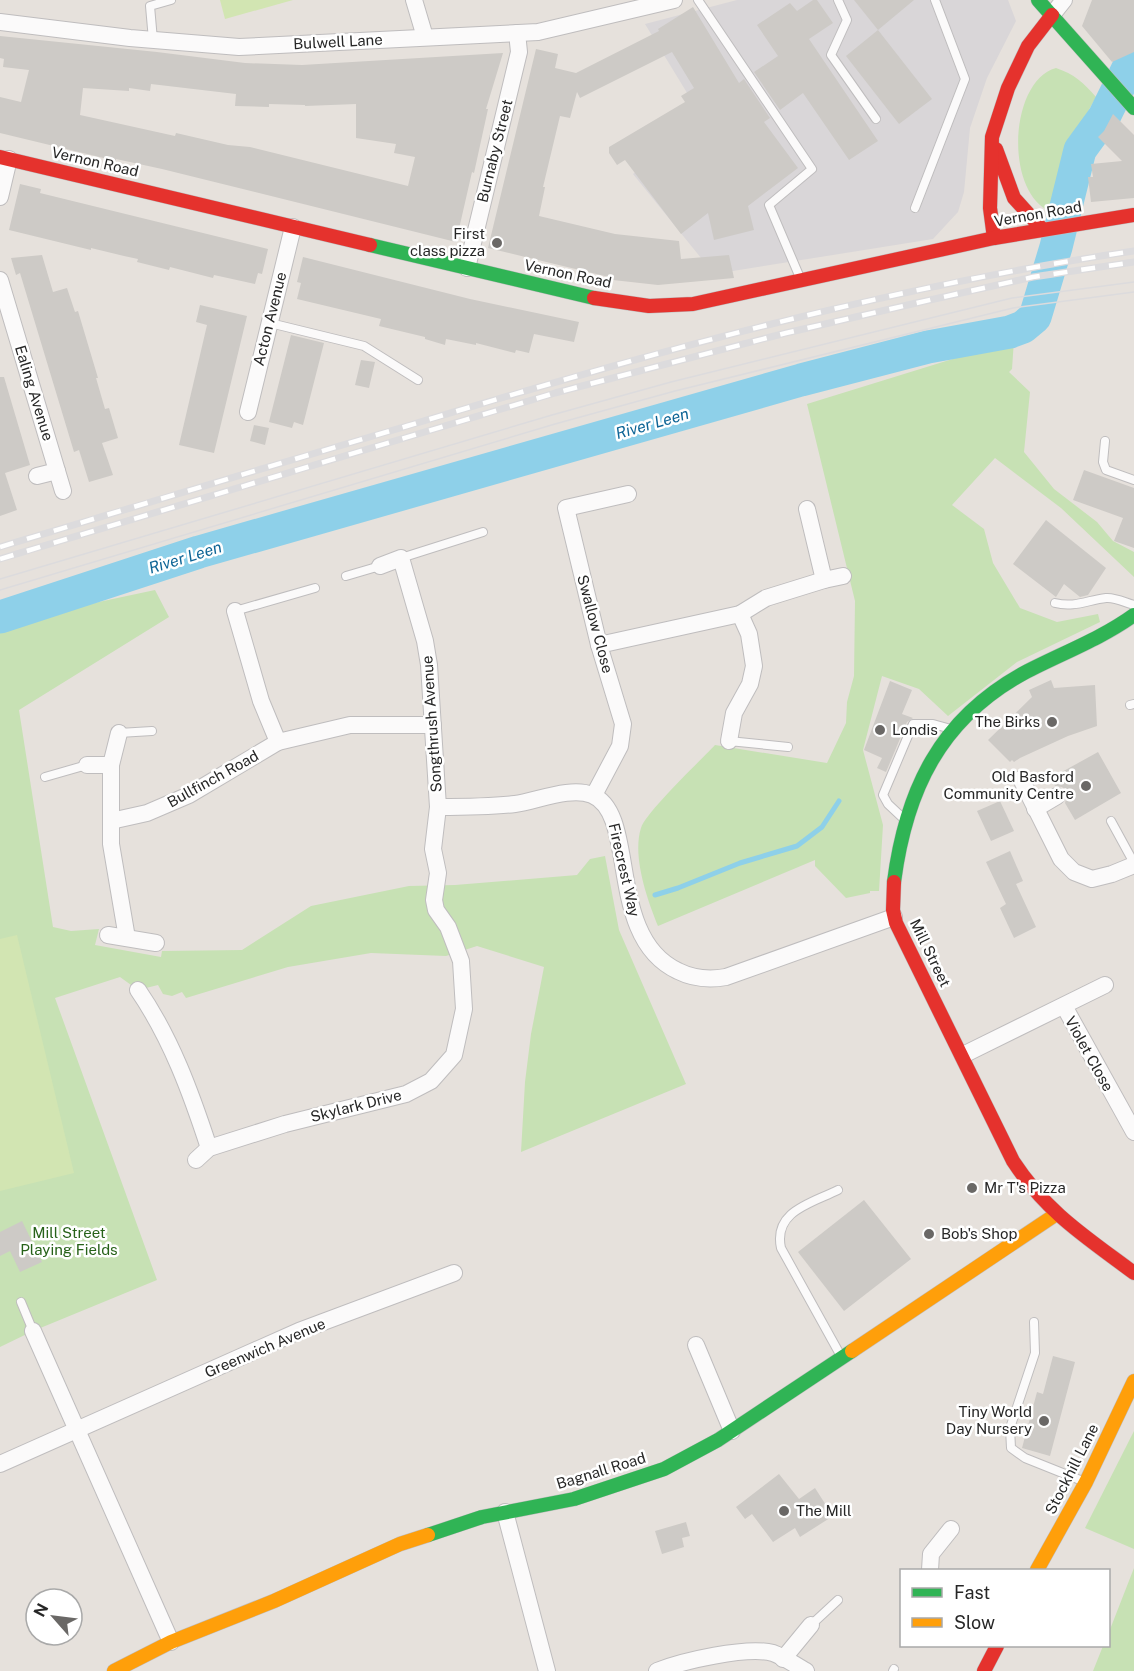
<svg xmlns="http://www.w3.org/2000/svg" width="1134" height="1671" viewBox="0 0 1134 1671" font-family="'Public Sans',sans-serif">
  <rect width="100%" height="100%" fill="#e6e1dc"/>
  <path fill="#d9d6d8" d="M 737,0 L 1008,0 L 1016,21 L 987,78 L 970,128 L 964,192 L 958,212 L 933,239 L 714,274 L 633,174 L 703,119 L 645,24 Z"/>
  <g fill="#c7e1b4">
    <path d="M 1056,68 C 1074,74 1084,83 1096,97 L 1069,146 L 1051,212 C 1004,193 1009,81 1056,68 Z"/>
    <path d="M 1014,340 L 1012,369 L 1009,372 L 1030,392 L 1024,452 L 1054,489 L 1097,522 L 1113,541 L 1134,552 L 1134,577 L 1061,508 L 995,458 L 952,505 L 984,529 L 993,563 L 1020,608 L 1057,622 L 1098,614 L 1100,622 L 1017,662 L 948,716 L 919,689 L 882,676 L 863,750 L 883,825 L 879,891 L 870,891 L 870,893 L 846,898 L 815,866 L 815,860 L 658,926 C 647,899 632,856 641,828 C 646,812 701,760 715,745 L 827,763 L 846,723 L 847,702 L 854,676 L 855,601 L 807,404 Z"/>
    <path d="M 155,590 L 169,617 L 19,710 L 53,927 L 71,931 L 99,929 L 95,945 L 161,957 L 162,951 L 242,950 L 311,906 L 409,886 L 455,885 L 577,875 L 590,859 L 605,856 L 619,930 L 686,1084 L 521,1152 L 525,1082 L 531,1034 L 544,967 L 477,946 L 446,956 L 371,953 L 288,967 L 186,998 L 182,992 L 172,996 L 163,994 L 158,985 L 138,990 L 120,977 L 55,998 L 157,1280 L 33,1331 L 0,1347 L 0,623 Z"/>
    <path d="M 1134,1431 L 1134,1549 L 1085,1528 Z"/>
    <path d="M 1134,1568 L 1134,1671 L 1093,1671 L 1103,1646 L 1108,1646 L 1109,1632 Z"/>
  </g>
  <g fill="#d2e5b2">
    <path d="M 220,0 L 293,0 L 225,19 Z"/>
    <path d="M 17,935 L 74,1173 L 0,1191 L 0,939 Z"/>
  </g>
  <g fill="none" stroke-linecap="round" stroke-linejoin="round">
    <path stroke="#8ed0e9" stroke-width="5" d="M 655,895 L 678,888 L 740,863 L 797,846 L 822,827 L 839,801"/>
    <path stroke="#8ed0e9" stroke-width="33" d="M 0,617 L 199,552 L 801,380 L 928,347 L 1010,332 L 1023,327 L 1035,317 L 1056,247 L 1080,150 L 1104,117 L 1134,56"/>
  </g>
  <g fill="#cdcac6" fill-rule="evenodd">
    <path d="M 813,0 L 817,0 L 833,23 L 809,39 L 878,141 L 849,160 L 803,93 L 780,110 L 754,72 L 778,56 L 757,25 L 790,3 L 797,11 Z"/>
    <path d="M 854,0 L 914,0 L 878,30 Z"/>
    <path d="M 1092,0 L 1134,0 L 1134,52 L 1112,62 L 1082,26 Z"/>
    <path d="M 693,7 L 739,83 L 744,79 L 770,118 L 764,122 L 798,168 L 748,206 L 754,230 L 714,240 L 708,213 L 681,234 L 625,160 L 617,165 L 609,153 L 609,147 L 685,102 L 681,96 L 694,88 L 672,52 L 580,98 L 577,92 L 570,118 L 560,116 L 543,187 L 545,187 L 539,216 L 615,234 L 679,241 L 681,259 L 729,255 L 734,278 L 658,285 L 613,280 L 613,278 L 488,248 L 536,49 L 558,54 L 555,68 L 576,73 L 659,31 L 658,29 Z"/>
    <path d="M 878,30 L 932,99 L 899,124 L 846,56 Z"/>
    <path d="M 0,36 L 157,52 L 245,63 L 302,65 L 503,53 L 486,109 L 488,109 L 474,173 L 472,172 L 456,242 L 162,169 L 116,159 L 116,161 L 0,133 L 0,97 L 21,102 L 29,70 L 3,67 L 4,59 L 0,58 ZM 151,84 L 236,94 L 235,106 L 269,107 L 269,104 L 305,105 L 305,106 L 356,104 L 356,138 L 396,144 L 394,153 L 415,157 L 408,186 L 250,147 L 228,145 L 176,133 L 175,136 L 80,115 L 83,88 L 129,91 L 129,88 L 150,91 Z"/>
    <path d="M 1113,114 L 1134,135 L 1134,198 L 1091,202 L 1088,177 L 1093,177 L 1091,164 L 1122,161 L 1098,137 L 1104,131 Z"/>
    <path d="M 20,184 L 41,189 L 40,193 L 268,249 L 262,274 L 258,273 L 255,284 L 214,275 L 213,278 L 170,267 L 169,270 L 137,262 L 138,259 L 124,256 L 91,248 L 91,250 L 9,230 Z"/>
    <path d="M 42,255 L 53,292 L 67,288 L 75,312 L 78,311 L 98,378 L 96,378 L 105,409 L 109,408 L 118,438 L 102,443 L 113,475 L 89,482 L 79,450 L 74,452 L 20,273 L 16,275 L 11,258 Z"/>
    <path d="M 303,257 L 470,299 L 579,322 L 574,342 L 534,334 L 529,353 L 516,350 L 515,353 L 476,343 L 476,345 L 446,339 L 445,345 L 425,339 L 425,337 L 379,326 L 381,319 L 297,299 L 301,283 L 297,282 Z"/>
    <path d="M 200,305 L 247,316 L 214,453 L 179,445 L 207,325 L 196,322 Z"/>
    <path d="M 291,335 L 324,343 L 303,425 L 294,422 L 292,428 L 269,422 Z"/>
    <path d="M 361,360 L 375,362 L 369,388 L 355,385 Z"/>
    <path d="M 0,377 L 4,377 L 30,465 L 5,473 L 17,510 L 0,516 Z"/>
    <path d="M 254,425 L 269,428 L 265,445 L 250,441 Z"/>
    <path d="M 1084,470 L 1134,488 L 1134,548 L 1114,541 L 1123,518 L 1073,500 Z"/>
    <path d="M 1046,520 L 1106,568 L 1088,595 L 1080,597 L 1064,584 L 1056,597 L 1013,564 Z"/>
    <path d="M 1051,680 L 1054,688 L 1095,685 L 1097,726 L 1068,736 L 1020,758 L 1014,762 L 1012,760 L 1010,762 L 988,740 L 1032,697 L 1029,690 Z"/>
    <path d="M 890,681 L 912,690 L 902,714 L 913,718 L 907,722 L 886,772 L 877,768 L 882,758 L 864,750 Z"/>
    <path d="M 1098,752 L 1121,793 L 1075,820 L 1065,803 L 1067,796 L 1066,791 L 1062,787 L 1055,786 L 1051,778 Z"/>
    <path d="M 1000,801 L 1014,831 L 991,841 L 977,811 Z"/>
    <path d="M 1010,851 L 1023,881 L 1016,884 L 1036,927 L 1014,938 L 1000,908 L 1006,904 L 986,862 Z"/>
    <path d="M 864,1200 L 911,1259 L 844,1311 L 798,1252 Z"/>
    <path d="M 22,1221 L 42,1262 L 20,1272 L 10,1251 L 0,1256 L 0,1232 Z"/>
    <path d="M 1053,1356 L 1075,1362 L 1050,1456 L 1022,1448 L 1037,1392 L 1043,1394 Z"/>
    <path d="M 779,1474 L 799,1499 L 815,1488 L 833,1516 L 800,1537 L 795,1528 L 773,1542 L 752,1514 L 745,1519 L 736,1507 Z"/>
    <path d="M 686,1522 L 690,1536 L 682,1538 L 684,1547 L 662,1554 L 655,1531 Z"/>
  </g>
  <g fill="none" stroke-linecap="round" stroke-linejoin="round">
    <g stroke="#bfbdbe" stroke-width="10">
      <g id="lane">
        <path d="M 698,0 L 812,169 L 769,205 L 801,280"/>
        <path d="M 838,0 L 847,20 L 831,55 L 876,119"/>
        <path d="M 153,40 L 150,6 L 171,0"/>
        <path d="M 915,208 L 965,79 L 935,0"/>
        <path d="M 270,323 L 364,346 L 418,380"/>
        <path d="M 1105,441 L 1103,462 L 1106,470 L 1134,480"/>
        <path d="M 401,558 L 483,532"/>
        <path d="M 346,576 L 380,566"/>
        <path d="M 1055,603 C 1074,608 1088,600 1106,598 C 1115,597 1126,603 1134,605"/>
        <path d="M 235,611 L 315,588"/>
        <path d="M 1130,705 L 1134,704"/>
        <path d="M 119,733 L 152,731"/>
        <path d="M 729,741 L 788,747"/>
        <path d="M 45,777 L 87,765"/>
        <path d="M 905,820 L 888,804 L 883,795 L 913,724 L 933,724 L 951,729"/>
        <path d="M 1111,821 L 1134,863"/>
        <path d="M 838,1190 C 812,1203 773,1211 781,1248 L 842,1358"/>
        <path d="M 21,1302 L 33,1331"/>
        <path d="M 1034,1322 L 1035,1353 L 1010,1428 L 1011,1448 L 1025,1458 L 1085,1482"/>
        <path d="M 811,1625 L 838,1600"/>
        <path d="M 893,1671 L 894,1669"/>
      </g>
    </g>
    <g stroke="#bfbdbe" stroke-width="18">
      <g id="street">
        <path d="M 414,0 L 425,37"/>
        <path d="M 1052,15 L 1064,0"/>
        <path d="M 0,22 L 130,38 L 239,47 L 538,32 L 674,0"/>
        <path d="M 0,197 L 9,159"/>
        <path d="M 467,268 L 519,52 L 517,33"/>
        <path d="M 0,280 L 63,491"/>
        <path d="M 248,412 L 293,227"/>
        <path d="M 37,476 L 57,471"/>
        <path d="M 807,509 L 824,580"/>
        <path d="M 235,611 L 261,701 L 278,742"/>
        <path d="M 599,645 L 740,614 L 766,598 L 824,580 L 843,576"/>
        <path d="M 729,741 L 734,713 L 750,684 L 754,666 L 749,634 L 740,614"/>
        <path d="M 87,765 L 111,765 L 119,733"/>
        <path d="M 111,765 L 111,844 L 127,938"/>
        <path d="M 1021,779 L 1061,859 L 1074,872 L 1092,879 L 1112,874 L 1134,865"/>
        <path d="M 594,795 L 620,746 L 623,724 L 599,645 L 566,508 L 628,494"/>
        <path d="M 438,807 C 463,807 490,807 515,804 C 537,801 571,786 592,795 C 639,814 605,937 678,971 C 694,979 709,980 726,977 L 894,917"/>
        <path d="M 1035,809 L 1057,796"/>
        <path d="M 111,821 L 147,813 L 189,795 L 278,742 L 350,725 L 433,725"/>
        <path d="M 108,935 L 156,943"/>
        <path d="M 138,990 C 171,1038 191,1093 209,1148"/>
        <path d="M 1064,1006 L 1134,1132"/>
        <path d="M 963,1055 L 1105,985"/>
        <path d="M 196,1160 L 209,1148 L 285,1124 L 406,1094 L 431,1081 L 454,1055 L 464,1009 L 461,961 L 448,927 L 436,910 L 434,900 L 438,873 L 433,849 L 438,807 L 429,665 L 425,641 L 401,558 L 380,566"/>
        <path d="M 33,1331 L 171,1642"/>
        <path d="M 696,1345 L 732,1431"/>
        <path d="M 0,1464 L 299,1331 L 454,1273"/>
        <path d="M 505,1512 L 547,1671"/>
        <path d="M 930,1570 L 931,1554 L 951,1529"/>
        <path d="M 783,1659 L 811,1625"/>
        <path d="M 657,1671 C 682,1661 747,1646 773,1653 C 784,1657 795,1665 806,1671"/>
      </g>
    </g>
    <g stroke="#bfbdbe" stroke-width="15">
      <g id="fast">
        <path d="M 1038,0 L 1134,108"/>
        <path d="M 370,245 L 594,298"/>
        <path d="M 894,882 C 906,790 940,719 1024,673 C 1060,654 1101,639 1134,615"/>
        <path d="M 428,1535 L 482,1517 L 574,1499 L 664,1469 L 718,1440 L 852,1351"/>
      </g>
    </g>
    <g stroke="#bfbdbe" stroke-width="15">
      <g id="slow">
        <path d="M 852,1351 L 1055,1215"/>
        <path d="M 1037,1570 L 1086,1482 L 1134,1381"/>
        <path d="M 114,1671 L 171,1642 L 274,1601 L 400,1544 L 428,1535"/>
      </g>
    </g>
    <g stroke="#bfbdbe" stroke-width="15">
      <g id="jam">
        <path d="M 996,149 L 1014,198 L 1042,229"/>
        <path d="M 0,157 L 370,245"/>
        <path d="M 994,238 L 990,208 L 992,137 L 1008,88 L 1028,46 L 1052,15"/>
        <path d="M 594,298 L 649,306 L 693,304 L 994,238 L 1134,215"/>
        <path d="M 894,882 L 893,910 L 896,923 L 1013,1161 C 1047,1213 1086,1237 1134,1273"/>
        <path d="M 984,1671 L 997,1646"/>
      </g>
    </g>
    <use href="#lane" stroke="#fbfafa" stroke-width="8"/>
    <use href="#street" stroke="#fbfafa" stroke-width="16"/>
    <use href="#fast" stroke="#30b455" stroke-width="14"/>
    <use href="#slow" stroke="#ff9f0a" stroke-width="14"/>
    <use href="#jam" stroke="#e5322d" stroke-width="14"/>
    <g stroke="#dcdbdd" stroke-width="1.5">
      <path d="M 0,579 L 552,415 L 671,382 L 1012,298 L 1134,282"/>
      <path d="M 0,590 L 555,424 L 675,391 L 1013,308 L 1134,292"/>
    </g>
    <g stroke="#dcdbdd" stroke-width="7">
      <g id="rail">
        <path d="M 0,547 C 136,506 271,466 407,426 C 646,354 887,287 1134,251"/>
        <path d="M 0,559 L 555,393 L 786,333 L 912,304 L 1033,277 L 1134,262"/>
      </g>
    </g>
    <use href="#rail" stroke="#fff" stroke-width="4.5" stroke-dasharray="14" stroke-linecap="butt"/>
  </g>
  <g fill="#6a6866" stroke="#fff" stroke-width="2">
    <circle cx="497" cy="243" r="6"/>
    <circle cx="1052" cy="722" r="6"/>
    <circle cx="880" cy="730" r="6"/>
    <circle cx="1086" cy="786" r="6"/>
    <circle cx="972" cy="1188" r="6"/>
    <circle cx="929" cy="1234" r="6"/>
    <circle cx="1044" cy="1421" r="6"/>
    <circle cx="784" cy="1511" r="6"/>
  </g>
  <g text-anchor="middle" stroke-width="5" stroke-linejoin="round" paint-order="stroke">
    <g font-size="15" fill="#272727" stroke="#fff">
      <text transform="translate(338 42) rotate(-3)" y="5">Bulwell Lane</text>
      <text transform="translate(495 151) rotate(-76)" y="5">Burnaby Street</text>
      <text transform="translate(95 162) rotate(13)" y="5">Vernon Road</text>
      <text transform="translate(1038 214) rotate(-10)" y="5">Vernon Road</text>
      <text transform="translate(568 274) rotate(12)" y="5">Vernon Road</text>
      <text transform="translate(270 319) rotate(-76)" y="5">Acton Avenue</text>
      <text transform="translate(34 393) rotate(73)" y="5">Ealing Avenue</text>
      <text transform="translate(595 624) rotate(75)" y="5">Swallow Close</text>
      <text transform="translate(432 724) rotate(-94)" y="5">Songthrush Avenue</text>
      <text transform="translate(213 779) rotate(-29)" y="5">Bullfinch Road</text>
      <text transform="translate(624 870) rotate(77)" y="5">Firecrest Way</text>
      <text transform="translate(930 953) rotate(64)" y="5">Mill Street</text>
      <text transform="translate(1089 1054) rotate(61)" y="5">Violet Close</text>
      <text transform="translate(356 1106) rotate(-14)" y="5">Skylark Drive</text>
      <text transform="translate(265 1348) rotate(-23)" y="5">Greenwich Avenue</text>
      <text transform="translate(1072 1469) rotate(-63)" y="5">Stockhill Lane</text>
      <text transform="translate(601 1471) rotate(-17)" y="5">Bagnall Road</text>
    </g>
    <g font-size="15" fill="#272727" stroke="#fff" text-anchor="end">
      <text x="485" y="239">First<tspan x="485" dy="17">class pizza</tspan></text>
      <text x="1040" y="727">The Birks</text>
      <text x="892" y="735" text-anchor="start">Londis</text>
      <text x="1074" y="782">Old Basford<tspan x="1074" dy="17">Community Centre</tspan></text>
      <text x="984" y="1193" text-anchor="start">Mr T's Pizza</text>
      <text x="941" y="1239" text-anchor="start">Bob's Shop</text>
      <text x="1032" y="1417">Tiny World<tspan x="1032" dy="17">Day Nursery</tspan></text>
      <text x="796" y="1516" text-anchor="start">The Mill</text>
    </g>
    <g font-size="15" fill="#276219" stroke="#fff">
      <text x="69" y="1238">Mill Street<tspan x="69" dy="17">Playing Fields</tspan></text>
    </g>
    <g font-size="16" font-style="italic" fill="#0d6495" stroke="#fff">
      <text transform="translate(652 423) rotate(-16)" y="6">River Leen</text>
      <text transform="translate(185 557) rotate(-17)" y="6">River Leen</text>
    </g>
  </g>
  <rect x="900" y="1569" width="210" height="78" fill="#ffffff" stroke="#a9a9a9" stroke-width="1.5"/>
  <rect x="912" y="1588" width="30" height="9" fill="#30b455" stroke="#a9a9a9" stroke-width="1.5"/>
  <text x="954" y="1599" font-size="18" fill="#272727">Fast</text>
  <rect x="912" y="1618" width="30" height="9" fill="#ff9f0a" stroke="#a9a9a9" stroke-width="1.5"/>
  <text x="954" y="1629" font-size="18" fill="#272727">Slow</text>
  <g transform="translate(54 1617) rotate(298)"><circle r="28" fill="#ffffff" stroke="#a9a9a9" stroke-width="1.5"/>
  <path d="M0-4.5L10 22L0 15L-10 22Z" fill="#6a6866"/>
  <text y="-9" font-size="16" font-weight="bold" text-anchor="middle" fill="#272727">N</text>
  </g>
</svg>
